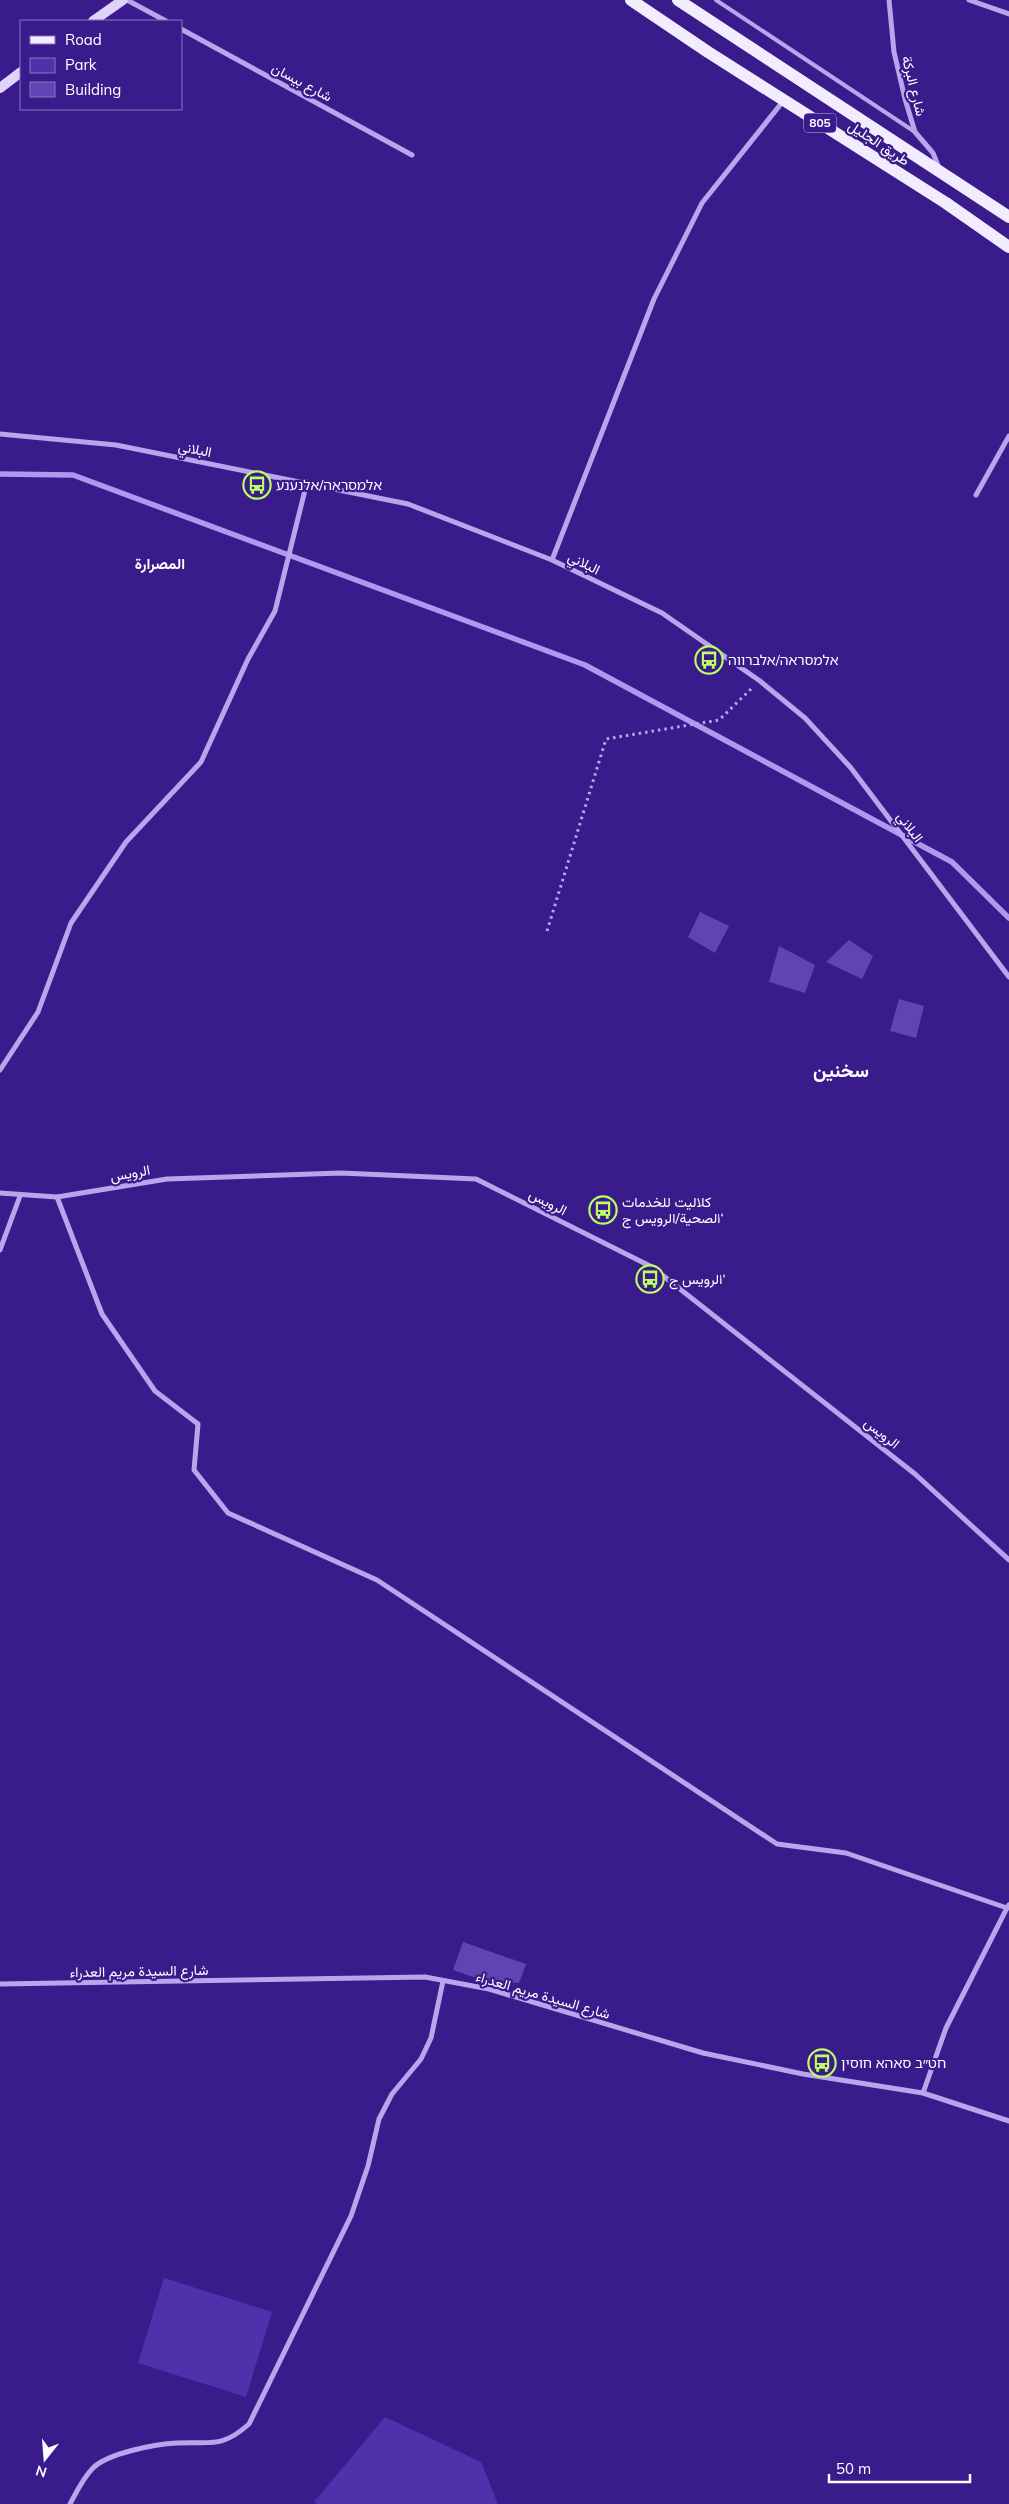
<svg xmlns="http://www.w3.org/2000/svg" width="1009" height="2504" viewBox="0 0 1009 2504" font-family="Mulish,Vazirmatn,'Noto Sans Hebrew',sans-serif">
  <rect width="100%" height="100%" fill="#3a1b8b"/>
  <g fill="#5131ab">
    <path d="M 164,2278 L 272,2312 L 246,2397 L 138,2363 Z"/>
    <path d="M 385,2417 L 481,2462 L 498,2504 L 317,2504 L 314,2502 Z"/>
  </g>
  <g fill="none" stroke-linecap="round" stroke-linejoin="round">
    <path stroke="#ae99ef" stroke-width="5.5" d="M 0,474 L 73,475 L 585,665 L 952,862 L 1009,918"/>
  </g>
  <g fill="#6144b3">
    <path d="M 700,912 L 729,926 L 715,953 L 688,937 Z"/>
    <path d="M 849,940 L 873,956 L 862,979 L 826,962 Z"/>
    <path d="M 779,946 L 815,965 L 805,993 L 769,982 Z"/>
    <path d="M 899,999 L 924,1006 L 916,1038 L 890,1031 Z"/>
    <path d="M 463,1942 L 526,1964 L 519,1983 L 485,1981 L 453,1970 Z"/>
  </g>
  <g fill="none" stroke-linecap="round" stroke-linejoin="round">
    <path stroke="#b8a6ed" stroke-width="3" stroke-dasharray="2.5 4" stroke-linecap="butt" d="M 547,931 L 606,739 L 719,720 L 752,688"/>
    <path stroke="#b8a6ed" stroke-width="4" d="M 716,0 L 915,132"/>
    <g stroke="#b8a6ed" stroke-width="5">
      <path d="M 127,0 L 166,21"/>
      <path d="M 889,0 L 894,52 L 905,99 L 915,132 L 933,153 L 939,168"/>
      <path d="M 969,0 L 1009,14"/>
      <path d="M 181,29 L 412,155"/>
      <path d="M 0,434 L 116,445 L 408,504 L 552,560 L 662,613 L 760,681 L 805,718 L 851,768 L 1009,977"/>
      <path d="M 976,495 L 1009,436"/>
      <path d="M 552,560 L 654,299 L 702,203 L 784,100"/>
      <path d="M 0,1070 L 38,1012 L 71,923 L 126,842 L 201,762 L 248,659 L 275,611 L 307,482"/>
      <path d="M 0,1193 L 57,1197 L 167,1179 L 341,1173 L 476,1179 L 652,1267 L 915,1474 L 1009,1560"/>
      <path d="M 57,1197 L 102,1314 L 155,1391 L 198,1424 L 194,1470 L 228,1513 L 377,1580 L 777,1844 L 846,1853 L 1007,1908 L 1009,1905"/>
      <path d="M 0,1250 L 20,1196"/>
      <path d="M 0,1984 L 425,1977 L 489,1989 L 703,2053 L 803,2074 L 923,2093 L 1009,2121"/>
      <path d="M 923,2093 L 946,2028 L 1007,1908"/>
      <path d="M 70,2504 C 77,2491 83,2478 93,2468 C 108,2453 156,2444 177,2443 C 211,2441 221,2449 249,2424 L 351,2216 L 368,2166 L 379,2119 L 392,2094 L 421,2059 L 431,2038 L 443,1981"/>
    </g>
    <g stroke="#ded3f9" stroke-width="10">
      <path d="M 93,21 L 123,0"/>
      <path d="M 0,88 L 21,72"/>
    </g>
    <g stroke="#f2ecff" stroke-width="12">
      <path d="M 631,0 L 708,52 L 946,203 L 1009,247"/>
      <path d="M 678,0 L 1009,217"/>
    </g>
  </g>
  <defs>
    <g id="bus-ring" transform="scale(1.4375)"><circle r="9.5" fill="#3a1b8b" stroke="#bdfe63" stroke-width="1.5"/><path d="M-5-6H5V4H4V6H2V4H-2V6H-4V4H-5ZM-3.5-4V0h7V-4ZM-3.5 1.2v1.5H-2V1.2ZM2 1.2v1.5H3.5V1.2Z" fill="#bdfe63"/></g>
  </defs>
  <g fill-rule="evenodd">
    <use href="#bus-ring" x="257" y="485"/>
    <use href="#bus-ring" x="709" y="660"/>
    <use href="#bus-ring" x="603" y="1210"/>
    <use href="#bus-ring" x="650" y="1279"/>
    <use href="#bus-ring" x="822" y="2063"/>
  </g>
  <g text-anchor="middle" stroke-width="4.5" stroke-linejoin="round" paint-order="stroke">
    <rect fill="#3a1b8b" stroke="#c4bbdc" stroke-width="1" x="804" y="113.5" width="32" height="19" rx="4"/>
    <g font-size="12" font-weight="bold" fill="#fff">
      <text x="820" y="127">805</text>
    </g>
    <g font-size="14" fill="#fff" stroke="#3a1b8b">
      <text transform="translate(302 82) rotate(28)" y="5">شارع بيسان</text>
      <text transform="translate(914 86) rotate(76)" y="5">شارع البركة</text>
      <text transform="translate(879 143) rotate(33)" y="5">طريق الجليل</text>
      <text transform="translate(195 449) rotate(11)" y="5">البلاني</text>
      <text transform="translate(584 563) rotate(26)" y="5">البلاني</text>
      <text transform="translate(910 827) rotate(53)" y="5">البلاني</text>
      <text transform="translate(130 1173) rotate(-10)" y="5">الرويس</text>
      <text transform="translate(548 1202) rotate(27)" y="5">الرويس</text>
      <text transform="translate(882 1433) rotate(38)" y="5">الرويس</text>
      <text transform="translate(139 1971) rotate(-1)" y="5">شارع السيدة مريم العدراء</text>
      <text transform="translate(543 1995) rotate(16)" y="5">شارع السيدة مريم العدراء</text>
    </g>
    <g font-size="14" fill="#fff" stroke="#3a1b8b" text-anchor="start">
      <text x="276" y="490">אלמסראה/אלנענע</text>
      <text x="728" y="665">אלמסראה/אלברווה</text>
      <text x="622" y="1207">كلاليت للخدمات<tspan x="622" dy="16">الصحية/الرويس ج‘</tspan></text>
      <text x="669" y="1284">الرويس ج‘</text>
      <text x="841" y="2068">חט״ב סאהא חוסין</text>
    </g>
    <g font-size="15" font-weight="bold" fill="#fff" stroke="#3a1b8b">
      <text x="160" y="569">المصرارة</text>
    </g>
    <g font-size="19" font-weight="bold" fill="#fff" stroke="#3a1b8b">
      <text x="841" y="1077">سخنين</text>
    </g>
  </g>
  <rect x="20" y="20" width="162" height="90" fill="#3a1b8b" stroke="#8976b9"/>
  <rect x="30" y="36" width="25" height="8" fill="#f2ecff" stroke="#8976b9"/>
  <text x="65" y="45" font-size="15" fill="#ffffff">Road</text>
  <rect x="30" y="58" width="25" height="15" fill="#5131ab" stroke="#8976b9"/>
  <text x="65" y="70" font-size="15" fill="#ffffff">Park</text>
  <rect x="30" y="82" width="25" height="15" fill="#6144b3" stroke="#8976b9"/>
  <text x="65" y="95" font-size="15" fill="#ffffff">Building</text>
  <g transform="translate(45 2459) rotate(197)" stroke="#3a1b8b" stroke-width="4" paint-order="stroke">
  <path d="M0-4L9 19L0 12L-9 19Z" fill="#ffffff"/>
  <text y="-8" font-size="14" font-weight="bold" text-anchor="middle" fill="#ffffff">N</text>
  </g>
  <path d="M829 2474v8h141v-8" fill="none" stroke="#ffffff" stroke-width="2.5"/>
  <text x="836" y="2474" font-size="15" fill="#ffffff" stroke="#3a1b8b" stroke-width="4" paint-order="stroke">50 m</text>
</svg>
